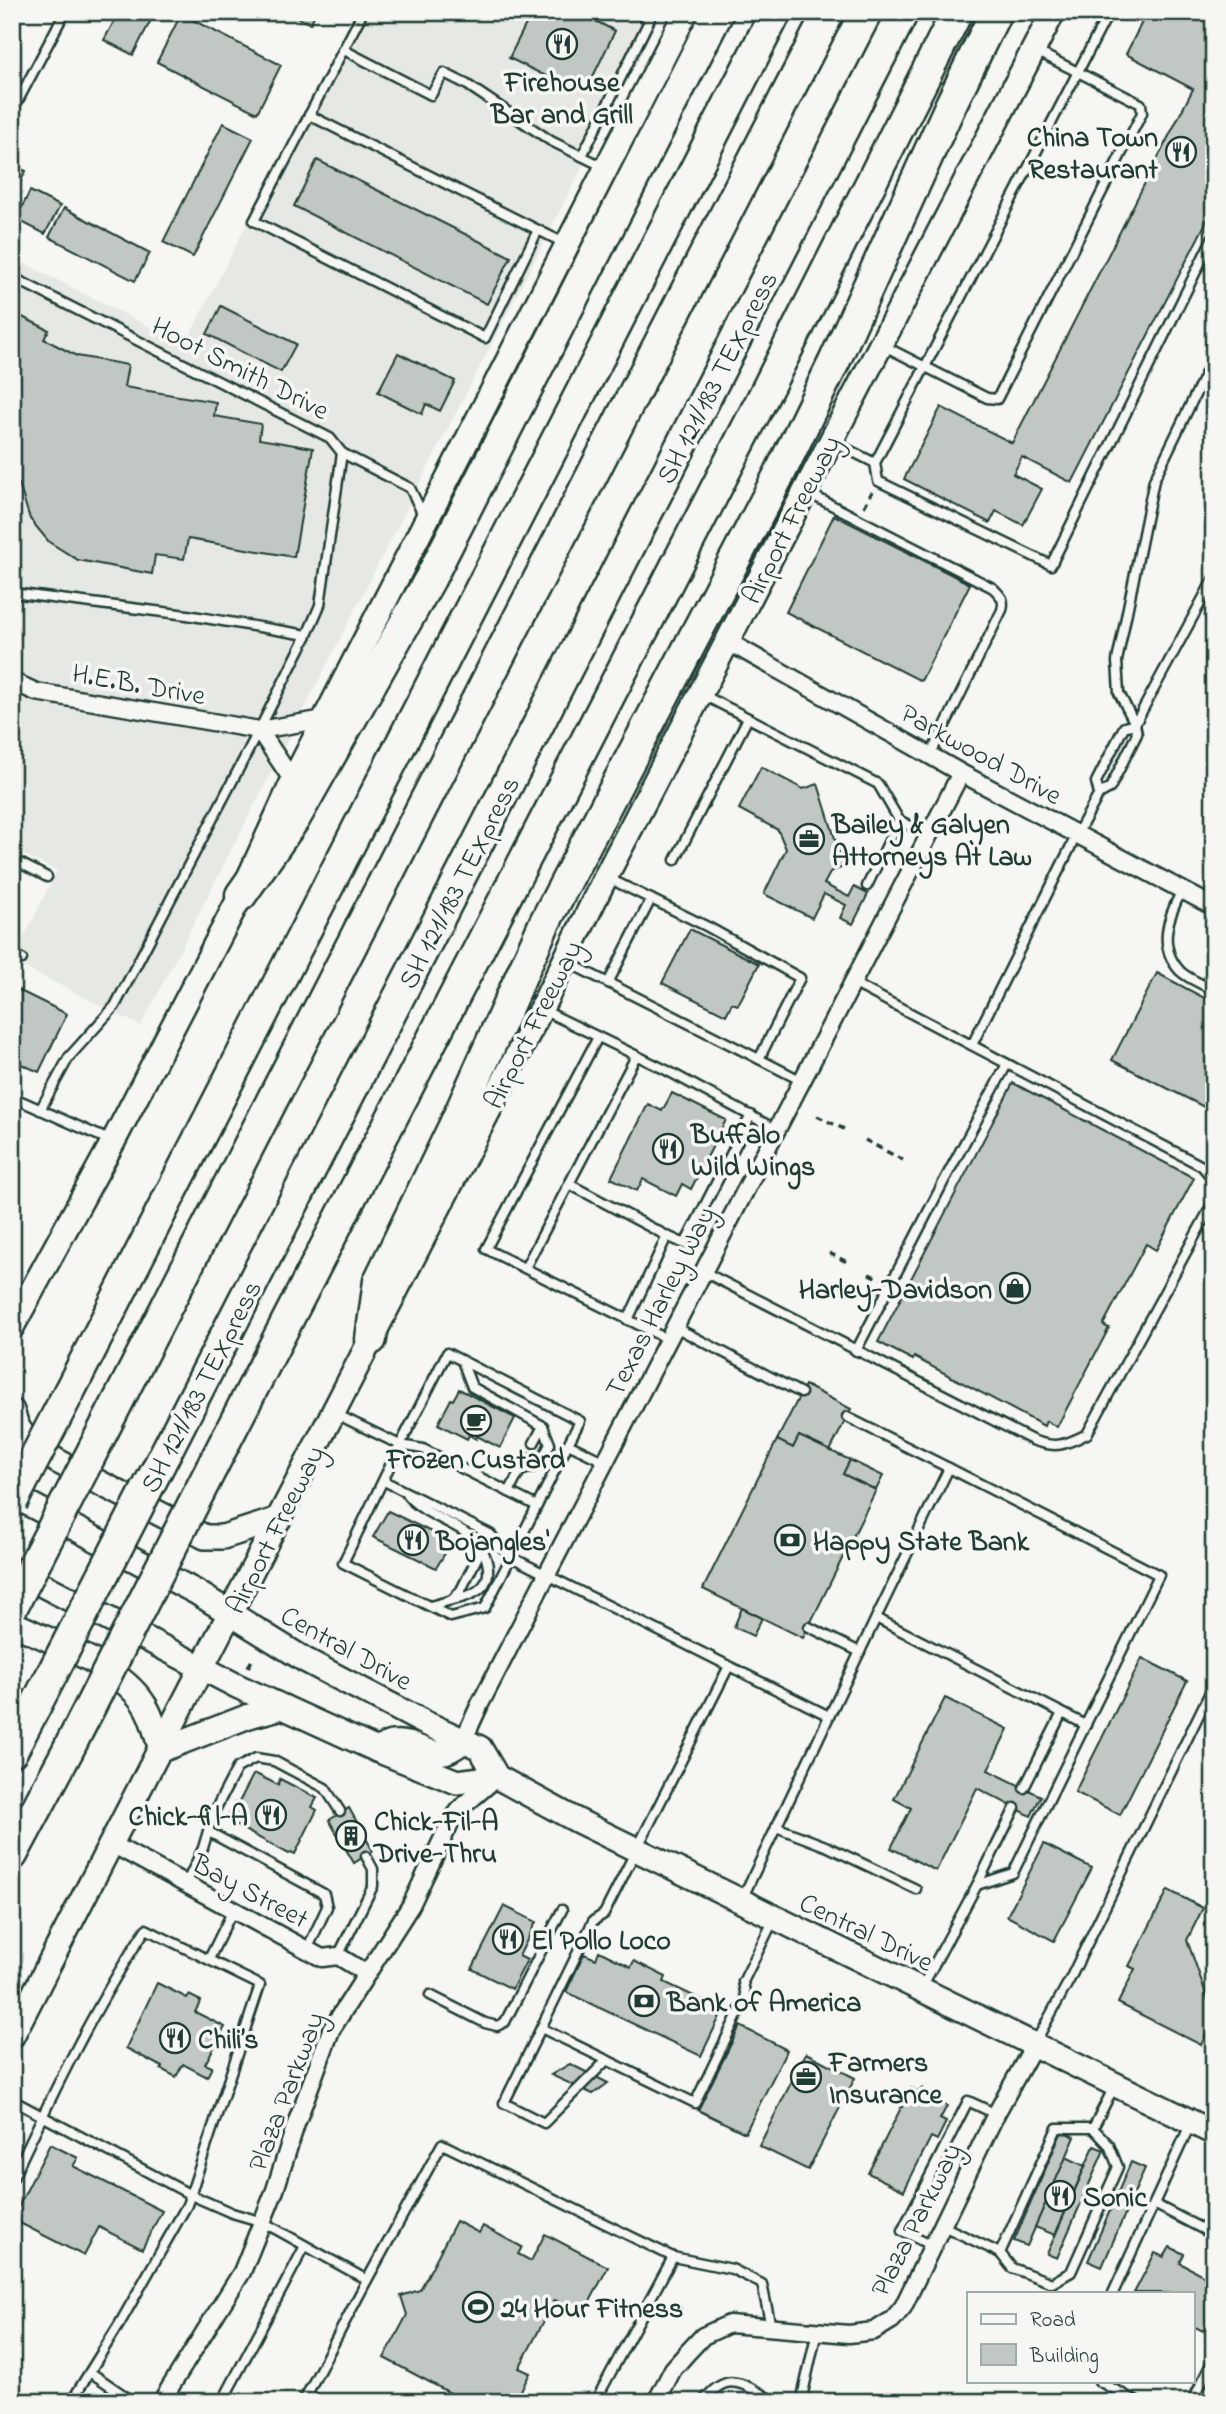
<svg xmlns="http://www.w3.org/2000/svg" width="1226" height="2414" viewBox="0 0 1226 2414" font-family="'Indie Flower',sans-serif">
  <rect width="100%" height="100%" fill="#f6f6f2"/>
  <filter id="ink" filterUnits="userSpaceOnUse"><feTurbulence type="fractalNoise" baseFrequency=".0143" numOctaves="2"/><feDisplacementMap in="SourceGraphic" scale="14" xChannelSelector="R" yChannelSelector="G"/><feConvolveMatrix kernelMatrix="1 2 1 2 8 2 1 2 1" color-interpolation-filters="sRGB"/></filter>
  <g filter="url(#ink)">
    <path fill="#e6e8e4" d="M 355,12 L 662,12 L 141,1026 L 12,961 L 57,871 L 12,849 L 12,257 L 185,345 Z"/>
    <g fill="#c1c8c3" stroke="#1f3d34" stroke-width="2">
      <path d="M 119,12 L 155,12 L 133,55 L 104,40 Z"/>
      <path d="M 287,12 L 316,12 L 310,24 Z"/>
      <path d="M 532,12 L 591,12 L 595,14 L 592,19 L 615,31 L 587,89 L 577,84 L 574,90 L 509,58 Z"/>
      <path d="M 1147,12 L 1214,12 L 1214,87 L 1211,93 L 1214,95 L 1214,207 L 1072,483 L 1022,457 L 1013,474 L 1042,489 L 1023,525 L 996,511 L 990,523 L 904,479 L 941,407 L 1012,443 L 1193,89 L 1126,54 Z"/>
      <path d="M 181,14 L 281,65 L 257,113 L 157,62 Z"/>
      <path d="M 223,123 L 253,138 L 193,257 L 163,242 Z"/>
      <path d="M 317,160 L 511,257 L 487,304 L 294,206 Z"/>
      <path d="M 12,165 L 26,171 L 12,198 Z"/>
      <path d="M 30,191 L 60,206 L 45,234 L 16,219 Z"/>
      <path d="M 64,208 L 150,253 L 135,281 L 49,237 Z"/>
      <path d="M 221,306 L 296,344 L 281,372 L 207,334 Z"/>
      <path d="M 12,312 L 49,330 L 44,339 L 77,356 L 128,365 L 124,387 L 216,402 L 214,416 L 261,424 L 259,439 L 313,448 L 294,557 L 188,539 L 184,559 L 155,555 L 152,574 L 78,560 L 49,542 L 30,519 L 19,484 L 12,485 Z"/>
      <path d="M 398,353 L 455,381 L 440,411 L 426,404 L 422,414 L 378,392 Z"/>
      <path d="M 834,515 L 970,584 L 921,681 L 786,612 Z"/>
      <path d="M 761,767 L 803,789 L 818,784 L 844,867 L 831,871 L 824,884 L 849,897 L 854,887 L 868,894 L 853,924 L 840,918 L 846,905 L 824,894 L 812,918 L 764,894 L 786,849 L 778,830 L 739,809 Z"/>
      <path d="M 690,929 L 759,964 L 738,1005 L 732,1003 L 726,1015 L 662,983 Z"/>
      <path d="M 1157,973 L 1214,1003 L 1214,1112 L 1112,1060 Z"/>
      <path d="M 12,987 L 67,1014 L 39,1072 L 12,1060 Z"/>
      <path d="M 1013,1083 L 1194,1178 L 1156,1250 L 1146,1244 L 1103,1325 L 1109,1328 L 1057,1427 L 1046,1421 L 1044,1426 L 914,1357 L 913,1360 L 878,1342 Z"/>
      <path d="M 672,1093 L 726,1120 L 691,1189 L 682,1184 L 676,1196 L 643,1179 L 637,1191 L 611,1178 L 648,1104 L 662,1111 Z"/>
      <path d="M 805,1385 L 851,1409 L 830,1451 L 799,1436 L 793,1448 L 777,1440 Z"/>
      <path d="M 459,1389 L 515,1418 L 500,1448 L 477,1436 L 476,1439 L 469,1435 L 467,1439 L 438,1424 L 451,1399 L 453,1400 Z"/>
      <path d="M 799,1436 L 850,1460 L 843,1474 L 876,1490 L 803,1638 L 703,1589 L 777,1440 L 793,1448 Z"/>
      <path d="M 850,1460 L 883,1476 L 876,1490 L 843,1474 Z"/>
      <path d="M 388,1511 L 452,1542 L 436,1568 L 373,1537 Z"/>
      <path d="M 742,1608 L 762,1618 L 753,1636 L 734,1627 Z"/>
      <path d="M 1142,1658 L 1187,1681 L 1120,1815 L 1075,1792 Z"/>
      <path d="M 945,1698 L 1008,1729 L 988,1770 L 1041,1796 L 1031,1816 L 977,1788 L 936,1871 L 891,1848 L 911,1808 L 894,1799 Z"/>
      <path d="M 256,1774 L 278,1785 L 280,1779 L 317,1798 L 312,1807 L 317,1810 L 295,1854 L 291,1852 L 289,1854 L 226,1820 L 234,1803 L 238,1804 L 253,1775 Z"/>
      <path d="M 349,1808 L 373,1851 L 354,1863 L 329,1820 Z"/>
      <path d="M 1044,1844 L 1092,1868 L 1054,1941 L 1007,1916 Z"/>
      <path d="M 1168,1890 L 1203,1908 L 1187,1940 L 1209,2002 L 1214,2005 L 1214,2019 L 1201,2045 L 1118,2003 L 1135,1969 L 1129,1966 Z"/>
      <path d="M 504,1906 L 536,1922 L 519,1956 L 527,1960 L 512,1989 L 472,1969 Z"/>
      <path d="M 599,1951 L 631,1967 L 634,1961 L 666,1977 L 664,1982 L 723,2010 L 701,2056 L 566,1992 L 584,1954 L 596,1959 Z"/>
      <path d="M 157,1983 L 187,1998 L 189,1995 L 201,2001 L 195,2012 L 225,2027 L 205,2064 L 212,2067 L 207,2077 L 183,2064 L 176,2077 L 161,2069 L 162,2067 L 126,2048 Z"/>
      <path d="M 740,2026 L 787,2050 L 745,2133 L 698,2110 Z"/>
      <path d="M 806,2053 L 855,2078 L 808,2170 L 759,2146 Z"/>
      <path d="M 570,2064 L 608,2083 L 593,2094 L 551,2075 Z"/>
      <path d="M 911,2088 L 919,2092 L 922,2088 L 938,2097 L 936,2101 L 947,2106 L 940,2119 L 946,2122 L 937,2140 L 931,2137 L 904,2191 L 868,2173 Z"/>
      <path d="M 1062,2131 L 1075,2137 L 1027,2246 L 1014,2241 Z"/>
      <path d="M 50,2144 L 78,2158 L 73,2166 L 162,2211 L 142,2249 L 99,2227 L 84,2256 L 12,2219 Z"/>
      <path d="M 1094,2146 L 1104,2150 L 1057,2258 L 1047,2254 Z"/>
      <path d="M 1066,2157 L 1085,2166 L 1055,2235 L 1035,2227 Z"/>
      <path d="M 1131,2162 L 1145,2168 L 1102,2267 L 1088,2261 Z"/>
      <path d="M 456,2221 L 479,2233 L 483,2226 L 522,2247 L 518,2254 L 531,2261 L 545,2234 L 608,2267 L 583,2315 L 555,2300 L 519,2368 L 530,2373 L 515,2402 L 467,2402 L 384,2358 L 407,2315 L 401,2296 L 420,2290 Z"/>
      <path d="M 1170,2247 L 1184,2254 L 1180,2263 L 1214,2281 L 1214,2311 L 1203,2331 L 1193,2326 L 1193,2293 L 1134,2293 L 1155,2253 L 1164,2257 Z"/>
    </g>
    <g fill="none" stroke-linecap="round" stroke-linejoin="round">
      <g stroke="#1f3d34" stroke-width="13">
        <g id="service">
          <path d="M 363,12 L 254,221 L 485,338 L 538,230 L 566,244"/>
          <path d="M 344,50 L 431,95 L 444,73 L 466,84 L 551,141 L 604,167"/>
          <path d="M 12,112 L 65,12"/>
          <path d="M 309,115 L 538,230"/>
          <path d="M 582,156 L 650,19 L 637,12"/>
          <path d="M 12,277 L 330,438 L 342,453 L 410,488 L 424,517"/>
          <path d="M 882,345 L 987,398 L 997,399 L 1142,113 L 1141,104 L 1036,51"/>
          <path d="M 833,442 L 875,463 L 878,481 L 1051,565 L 1214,235"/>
          <path d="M 875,463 L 1109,12"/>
          <path d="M 806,492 L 993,588 C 1001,596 1005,599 1002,610 L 930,756"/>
          <path d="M 12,593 L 187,615 L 307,635"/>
          <path d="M 703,695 L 878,784 L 899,820 L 929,836"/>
          <path d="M 1135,724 L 1119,693 L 1117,661 L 1154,480 L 1214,356"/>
          <path d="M 1135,724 L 1214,578"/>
          <path d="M 12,859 L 47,877"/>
          <path d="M 675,860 L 748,718"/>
          <path d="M 867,886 L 899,820"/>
          <path d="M 1182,890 C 1168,917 1157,946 1180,971 C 1188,979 1204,985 1214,990"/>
          <path d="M 12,955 L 22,959"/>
          <path d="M 567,962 L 759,1059 L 800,978 L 708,927 L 608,878"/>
          <path d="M 608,983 L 651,899"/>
          <path d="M 853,983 L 1202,1166 L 1212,1178 L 1214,1188"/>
          <path d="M 543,1010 L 666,1070 L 777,1130"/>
          <path d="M 598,1037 L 486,1249 L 669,1340"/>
          <path d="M 972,1045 L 1077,834 L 1099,794 L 1110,788 L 1137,734 L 1135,724 L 1124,727 L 1096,782 L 1099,794"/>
          <path d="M 759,1059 L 802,1081"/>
          <path d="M 12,1097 L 111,1141"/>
          <path d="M 40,1110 L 69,1057 L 115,1006 L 259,730 L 307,635 L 320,605 L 342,453"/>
          <path d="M 569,1184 L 667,1236"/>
          <path d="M 525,1268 L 636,1056"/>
          <path d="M 704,1272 L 1032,1440 C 1056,1449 1065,1445 1087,1434 L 1214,1201"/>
          <path d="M 628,1320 L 667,1236 L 685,1244 L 751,1115"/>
          <path d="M 675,1327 L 801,1393"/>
          <path d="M 856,1351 L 944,1181 L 1007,1064"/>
          <path d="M 462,1361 L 472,1387 L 543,1426 L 550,1444 L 539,1465 L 520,1471 L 509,1492"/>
          <path d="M 336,1414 L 400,1445 L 343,1563 L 451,1617 L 485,1608 L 537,1506"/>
          <path d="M 847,1417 L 949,1468"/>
          <path d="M 534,1443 L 543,1426"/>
          <path d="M 568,1444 L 537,1506 L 423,1449 L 400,1445 L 447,1353 L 580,1421 L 568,1444 L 605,1462"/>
          <path d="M 520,1471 L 527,1458"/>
          <path d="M 384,1481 L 490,1534 L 511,1557 L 829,1716"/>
          <path d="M 407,1495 C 427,1519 462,1522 482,1548 L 461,1590 L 452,1600 L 430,1606"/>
          <path d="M 452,1600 C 484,1594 497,1580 482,1548"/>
          <path d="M 876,1618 L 949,1468 L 1159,1575 L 1013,1873 L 977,1885"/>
          <path d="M 809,1627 L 860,1652"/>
          <path d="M 729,1666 L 604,1914 L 593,1921 L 541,2028 L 695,2103 L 746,1997 L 743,1982 L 773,1921"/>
          <path d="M 1024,1788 L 1062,1713"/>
          <path d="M 776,1827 L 828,1847 L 916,1889"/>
          <path d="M 209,1832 L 324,1894 L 327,1907 L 307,1950"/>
          <path d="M 186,1884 L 203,1848 L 213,1814 L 237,1768 L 256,1758 L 274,1761 L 325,1788 L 340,1811"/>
          <path d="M 742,1899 L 876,1618 L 1086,1725"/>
          <path d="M 338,1956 L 373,1886 L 373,1869 L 366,1856"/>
          <path d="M 209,1959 L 233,1910"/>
          <path d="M 922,1987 L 977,1885 L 1015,1808"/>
          <path d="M 430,1995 L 485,2023 L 497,2026 L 505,2022 L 562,1910"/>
          <path d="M 541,2028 L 504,2103 L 544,2123 L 607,2060"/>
          <path d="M 1035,2043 L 1070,1979 L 1214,1684"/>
          <path d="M 12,2100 L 191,2195 L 232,2213 L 263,2222 L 367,2280 L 442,2144 L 673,2257 L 732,2269 L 762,2284 L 771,2327"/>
          <path d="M 1057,2128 L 1093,2128 L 1109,2145 L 1118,2167 L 1071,2272 L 1052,2283 L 1012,2268 L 1000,2253 Z"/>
          <path d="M 1093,2128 L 1114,2087"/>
          <path d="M 12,2180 C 52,2095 94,2007 146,1929 L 260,1985 L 187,2205 L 120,2323 L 71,2402"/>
          <path d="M 1154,2204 L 1214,2235"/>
          <path d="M 943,2226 L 1000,2253"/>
          <path d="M 933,2246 L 902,2231 L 968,2101 L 996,2114"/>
          <path d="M 1113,2293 L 1190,2125"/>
          <path d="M 90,2372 L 134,2402"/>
          <path d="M 1099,2381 L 1137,2402"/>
          <path d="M 307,2394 L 322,2402"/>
          <path d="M 222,2402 L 305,2246"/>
          <path d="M 303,2402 L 367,2280"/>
          <path d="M 595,2402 L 673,2257"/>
          <path d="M 703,2402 C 728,2368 745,2385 775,2402"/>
          <path d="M 801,2402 L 817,2331"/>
          <path d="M 1192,2402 L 1214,2358"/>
        </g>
      </g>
      <g stroke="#1f3d34" stroke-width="21">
        <g id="minor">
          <path d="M 727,641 L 961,773 L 1214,907"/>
          <path d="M 12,681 L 36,692 L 259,730 L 325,719"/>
          <path d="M 259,730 L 293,781"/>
          <path d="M 463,1741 L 480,1704 L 961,773"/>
          <path d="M 112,1844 L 322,1958 L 338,1956 L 366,1973"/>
          <path d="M 161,2402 L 242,2272 L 275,2190 L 296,2124 L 331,2030 L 411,1905 L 451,1821 L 462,1807 L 496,1778"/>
          <path d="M 656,2402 L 673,2369 L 688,2352 L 703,2336 L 729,2324 L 849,2334 L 874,2331 L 892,2320 L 903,2307 L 996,2114 L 1034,2045"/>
        </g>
      </g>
      <g stroke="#1f3d34" stroke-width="28">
        <g id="secondary">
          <path d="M 12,1327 L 113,1142 L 241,895 L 293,781 L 686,12"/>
          <path d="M 12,1411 L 17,1426 L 27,1441 L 57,1461 L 205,1537 L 223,1537 L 279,1519"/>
          <path d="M 12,1495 L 196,1592 L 305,1660 L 425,1723 L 480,1748 L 497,1777 L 576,1820 L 1214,2133"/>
          <path d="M 12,1569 L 237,1686 L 377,1750 L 457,1782 L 497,1777"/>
          <path d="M 12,1623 C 54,1643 119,1665 144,1704 C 153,1717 156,1735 161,1750"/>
          <path d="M 161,1750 L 249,1716 L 283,1707"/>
          <path d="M 377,1750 C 382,1748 387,1743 392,1743 C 423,1739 431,1769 463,1741"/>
          <path d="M 12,2036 L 541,1009 L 606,876 L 1053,12"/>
        </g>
      </g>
      <g stroke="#1f3d34" stroke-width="35">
        <g id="motorway">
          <path d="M 241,895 L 295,818 L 430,579 L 718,12"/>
          <path d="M 371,1339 L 379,1281 L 455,1124 L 545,922 L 780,473 L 835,360 L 951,104 L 996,12"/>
          <path d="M 69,1392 L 776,12"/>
          <path d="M 87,1462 L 829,12"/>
          <path d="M 212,1467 L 760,403 L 957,12"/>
          <path d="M 146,1491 L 903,12"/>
          <path d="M 12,1751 L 51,1676"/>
          <path d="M 12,1855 L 68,1750"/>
        </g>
      </g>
      <g stroke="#1f3d34" stroke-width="3.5" stroke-dasharray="7 5" stroke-linecap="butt">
        <path d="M 864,507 L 872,492"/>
        <path d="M 817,1116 L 844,1129"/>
        <path d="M 865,1140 L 903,1160"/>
        <path d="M 829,1253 L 849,1263"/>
        <path d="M 869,1274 L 880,1279"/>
        <path d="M 248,1667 L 254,1657"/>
      </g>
      <use href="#service" stroke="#f6f6f2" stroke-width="8"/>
      <use href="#minor" stroke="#f6f6f2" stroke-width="16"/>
      <use href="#secondary" stroke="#f6f6f2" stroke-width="23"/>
      <use href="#motorway" stroke="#f6f6f2" stroke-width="30"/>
      <g stroke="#1f3d34" stroke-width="35" stroke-linecap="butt">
        <g id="motorway-bridge">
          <path d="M 12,1502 L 69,1392"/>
          <path d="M 12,1607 L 87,1462"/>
          <path d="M 51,1676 L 146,1491"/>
          <path d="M 68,1750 L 212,1467"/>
        </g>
      </g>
      <use href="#motorway-bridge" stroke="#f6f6f2" stroke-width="30"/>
    </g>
  </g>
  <defs>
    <g id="restaurant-ring" transform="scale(1.575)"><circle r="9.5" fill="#f6f6f2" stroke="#1f3d34" stroke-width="1.5"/><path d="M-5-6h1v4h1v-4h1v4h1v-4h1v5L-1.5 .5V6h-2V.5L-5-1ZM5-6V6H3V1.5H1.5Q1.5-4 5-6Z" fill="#1f3d34"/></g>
    <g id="office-ring" transform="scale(1.575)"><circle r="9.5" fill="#f6f6f2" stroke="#1f3d34" stroke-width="1.5"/><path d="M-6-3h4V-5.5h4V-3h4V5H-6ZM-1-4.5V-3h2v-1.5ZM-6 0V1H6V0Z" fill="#1f3d34"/></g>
    <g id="shop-ring" transform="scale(1.575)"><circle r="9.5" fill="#f6f6f2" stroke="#1f3d34" stroke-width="1.5"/><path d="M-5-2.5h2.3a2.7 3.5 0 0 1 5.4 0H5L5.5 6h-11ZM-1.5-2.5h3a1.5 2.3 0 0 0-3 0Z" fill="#1f3d34"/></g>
    <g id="cafe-ring" transform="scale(1.575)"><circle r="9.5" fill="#f6f6f2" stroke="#1f3d34" stroke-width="1.5"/><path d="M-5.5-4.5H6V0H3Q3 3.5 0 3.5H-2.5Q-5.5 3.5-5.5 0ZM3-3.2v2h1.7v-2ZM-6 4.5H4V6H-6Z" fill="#1f3d34"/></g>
    <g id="bank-ring" transform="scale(1.575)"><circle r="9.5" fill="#f6f6f2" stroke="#1f3d34" stroke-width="1.5"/><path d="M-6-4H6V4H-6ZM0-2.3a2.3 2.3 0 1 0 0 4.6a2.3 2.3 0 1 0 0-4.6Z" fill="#1f3d34"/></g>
    <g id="building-ring" transform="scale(1.575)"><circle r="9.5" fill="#f6f6f2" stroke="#1f3d34" stroke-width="1.5"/><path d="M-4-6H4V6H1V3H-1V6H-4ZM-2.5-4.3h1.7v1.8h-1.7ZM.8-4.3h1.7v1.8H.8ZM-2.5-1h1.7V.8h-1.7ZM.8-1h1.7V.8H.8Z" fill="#1f3d34"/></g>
    <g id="stadium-ring" transform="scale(1.575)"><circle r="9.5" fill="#f6f6f2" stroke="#1f3d34" stroke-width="1.5"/><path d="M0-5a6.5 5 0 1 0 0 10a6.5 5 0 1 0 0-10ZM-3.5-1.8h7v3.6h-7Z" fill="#1f3d34"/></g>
  </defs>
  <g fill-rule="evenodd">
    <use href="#restaurant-ring" x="562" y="44"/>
    <use href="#restaurant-ring" x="1181" y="152"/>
    <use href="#office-ring" x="809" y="839"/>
    <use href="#restaurant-ring" x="668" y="1149"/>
    <use href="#shop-ring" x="1015" y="1288"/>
    <use href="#cafe-ring" x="476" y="1421"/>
    <use href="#restaurant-ring" x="413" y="1540"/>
    <use href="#bank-ring" x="790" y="1540"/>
    <use href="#restaurant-ring" x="271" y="1815"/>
    <use href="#building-ring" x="351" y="1836"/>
    <use href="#restaurant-ring" x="508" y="1939"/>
    <use href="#bank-ring" x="644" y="2001"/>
    <use href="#restaurant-ring" x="175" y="2038"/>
    <use href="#office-ring" x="806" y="2077"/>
    <use href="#restaurant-ring" x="1060" y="2196"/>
    <use href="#stadium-ring" x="478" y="2307"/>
  </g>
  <g text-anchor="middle" stroke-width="7" stroke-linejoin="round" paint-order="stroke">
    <g font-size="28" font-weight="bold" fill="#1f3d34" stroke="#f6f6f2" text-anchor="start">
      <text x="562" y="91" text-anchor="middle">Firehouse<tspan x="562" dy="32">Bar and Grill</tspan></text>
      <text x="1158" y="146" text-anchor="end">China Town<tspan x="1158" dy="32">Restaurant</tspan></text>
      <text x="832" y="833">Bailey &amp; Galyen<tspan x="832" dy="32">Attorneys At Law</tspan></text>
      <text x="691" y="1143">Buffalo<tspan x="691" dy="32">Wild Wings</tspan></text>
      <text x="992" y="1298" text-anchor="end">Harley-Davidson</text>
      <text x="476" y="1468" text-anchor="middle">Frozen Custard</text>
      <text x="436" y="1550">Bojangles'</text>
      <text x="813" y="1550">Happy State Bank</text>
      <text x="248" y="1825" text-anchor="end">Chick-fil-A</text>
      <text x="374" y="1830">Chick-Fil-A<tspan x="374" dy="32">Drive-Thru</tspan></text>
      <text x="531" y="1949">El Pollo Loco</text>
      <text x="667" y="2011">Bank of America</text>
      <text x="198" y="2048">Chili’s</text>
      <text x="829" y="2071">Farmers<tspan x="829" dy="32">Insurance</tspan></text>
      <text x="1083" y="2206">Sonic</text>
      <text x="501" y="2317">24 Hour Fitness</text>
    </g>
    <g font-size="28" fill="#1f3d34" stroke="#f6f6f2">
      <text transform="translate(241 367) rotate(27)" y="10">Hoot Smith Drive</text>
      <text transform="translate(716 377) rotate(-63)" y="10">SH 121/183 TEXpress</text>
      <text transform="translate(790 519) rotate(-63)" y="10">Airport Freeway</text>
      <text transform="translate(139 683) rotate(10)" y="10">H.E.B. Drive</text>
      <text transform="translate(982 753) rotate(29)" y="10">Parkwood Drive</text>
      <text transform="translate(458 882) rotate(-63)" y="10">SH 121/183 TEXpress</text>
      <text transform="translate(532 1024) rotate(-63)" y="10">Airport Freeway</text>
      <text transform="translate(659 1301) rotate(-63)" y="10">Texas Harley Way</text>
      <text transform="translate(200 1386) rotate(-63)" y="10">SH 121/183 TEXpress</text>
      <text transform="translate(274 1529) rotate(-63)" y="10">Airport Freeway</text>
      <text transform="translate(347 1647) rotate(29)" y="10">Central Drive</text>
      <text transform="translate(251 1890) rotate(28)" y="10">Bay Street</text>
      <text transform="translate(867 1931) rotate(26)" y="10">Central Drive</text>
      <text transform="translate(285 2091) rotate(-69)" y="10">Plaza Parkway</text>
      <text transform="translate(915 2219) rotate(-63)" y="10">Plaza Parkway</text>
    </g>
  </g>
  <rect width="1226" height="2414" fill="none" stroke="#f6f6f2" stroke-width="42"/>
  <rect x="21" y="21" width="1184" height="2372" fill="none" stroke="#1f3d34" stroke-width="2.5" filter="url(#ink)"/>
  <rect x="967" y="2292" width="228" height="91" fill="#f6f6f2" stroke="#a0aca6" stroke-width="2"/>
  <rect x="981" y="2314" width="35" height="10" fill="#f6f6f2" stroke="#a0aca6" stroke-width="2"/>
  <text x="1030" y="2326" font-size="21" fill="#1f3d34">Road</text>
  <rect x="981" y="2344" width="35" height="21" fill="#c1c8c3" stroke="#a0aca6" stroke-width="2"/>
  <text x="1030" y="2362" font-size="21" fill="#1f3d34">Building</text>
</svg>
